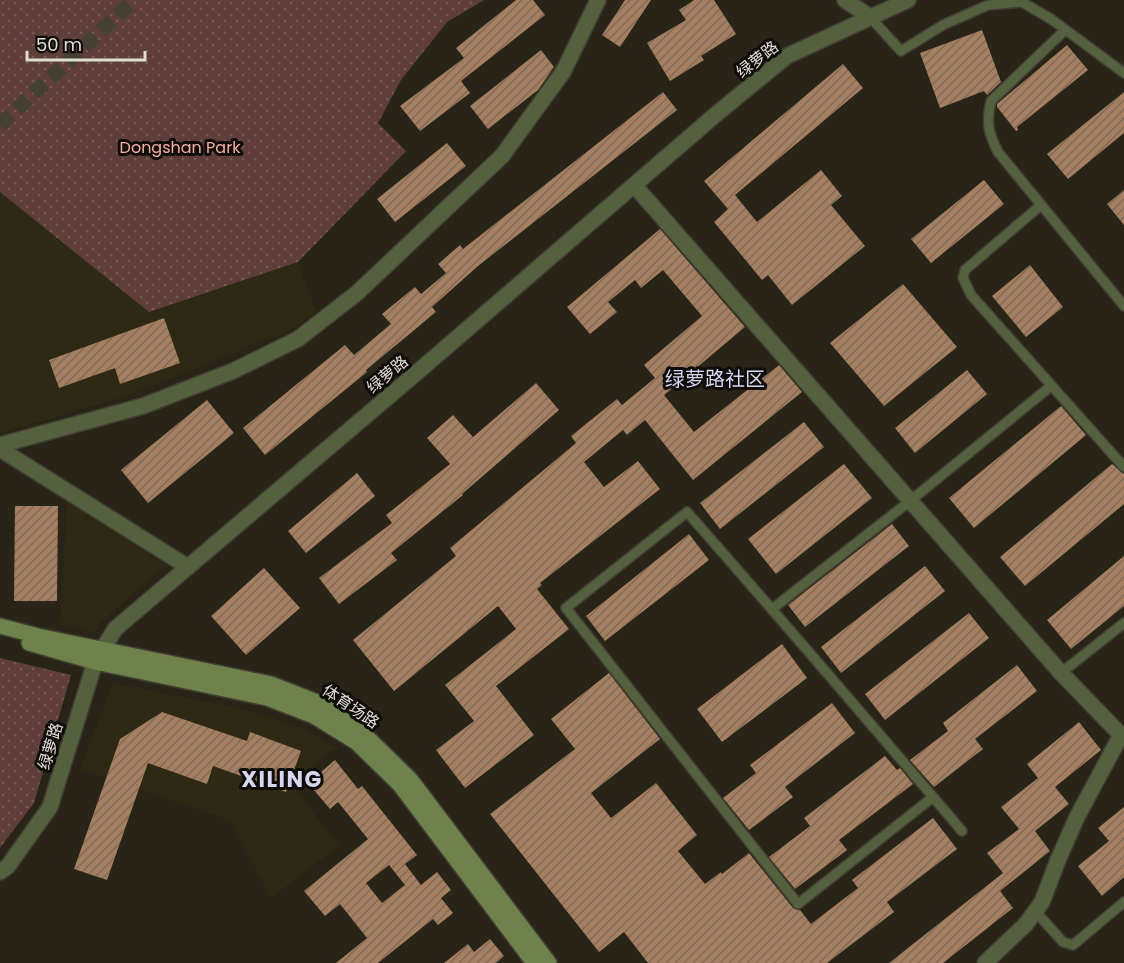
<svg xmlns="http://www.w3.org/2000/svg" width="1124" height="963" viewBox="0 0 1124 963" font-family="Poppins,'Noto Sans SC',sans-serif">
  <defs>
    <pattern id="park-dots" width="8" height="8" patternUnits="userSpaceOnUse" patternTransform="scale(1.5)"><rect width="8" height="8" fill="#5f3e3a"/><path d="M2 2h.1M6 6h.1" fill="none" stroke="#765956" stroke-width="1.8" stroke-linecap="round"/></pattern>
    <pattern id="building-hatch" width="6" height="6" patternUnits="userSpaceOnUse" patternTransform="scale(1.5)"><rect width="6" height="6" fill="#a47f61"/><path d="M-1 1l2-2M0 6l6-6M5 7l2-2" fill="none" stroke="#826a55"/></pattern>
  </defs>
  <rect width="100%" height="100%" fill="#282417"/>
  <g fill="#2e2915">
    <path d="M 0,192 L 149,312 L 298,262 L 316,312 L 290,330 L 127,396 L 0,433 Z"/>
    <path d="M 67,498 L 165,565 L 99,624 L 95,633 L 60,623 Z"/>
    <path d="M 113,683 L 247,710 L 301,728 L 336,747 L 291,783 L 339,846 L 271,898 L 231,821 L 80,769 Z"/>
  </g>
  <g fill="url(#park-dots)">
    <path d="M 0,0 L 484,0 L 447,22 L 401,80 L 378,123 L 406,151 L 298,262 L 149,312 L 0,192 Z"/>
    <path d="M 0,658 L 71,675 L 34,803 L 0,848 Z"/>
  </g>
  <g fill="url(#building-hatch)" fill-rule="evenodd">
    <path d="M 516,0 L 533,0 L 545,15 L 461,81 L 470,93 L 420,131 L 400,106 L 464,58 L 456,48 Z"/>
    <path d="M 625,0 L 651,0 L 620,47 L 602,35 Z"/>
    <path d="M 694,0 L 714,0 L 736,34 L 701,56 L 704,60 L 670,81 L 647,43 L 686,20 L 679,10 Z"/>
    <path d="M 982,30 L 1001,82 L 987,95 L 984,91 L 940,108 L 920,53 Z"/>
    <path d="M 1067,45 L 1088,70 L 1017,127 L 1018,130 L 1016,131 L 997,107 L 997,104 Z"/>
    <path d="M 541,50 L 554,67 L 538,90 L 488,129 L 470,106 Z"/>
    <path d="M 843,64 L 863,88 L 735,195 L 757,222 L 821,170 L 842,196 L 831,205 L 865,246 L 792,305 L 768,275 L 762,280 L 714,222 L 728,209 L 704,181 Z"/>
    <path d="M 663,92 L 677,110 L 478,266 L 432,307 L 436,312 L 366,370 L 367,372 L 265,455 L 243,428 L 345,345 L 354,355 L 391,324 L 382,314 L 415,287 L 421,294 L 446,273 L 438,264 L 460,245 L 463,249 Z"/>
    <path d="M 1124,92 L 1124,133 L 1068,179 L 1047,154 Z"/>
    <path d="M 447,143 L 466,166 L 395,222 L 377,199 Z"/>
    <path d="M 984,180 L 1004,204 L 931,263 L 911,239 Z"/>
    <path d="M 1124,190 L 1124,225 L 1107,204 Z"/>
    <path d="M 660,229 L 745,327 L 664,395 L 694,432 L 779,365 L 802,392 L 693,480 L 645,420 L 627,435 L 623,430 L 584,462 L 604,487 L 638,461 L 660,489 L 540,583 L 542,585 L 537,589 L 569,629 L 496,686 L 534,735 L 465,788 L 436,750 L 474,721 L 445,685 L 516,629 L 498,606 L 394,691 L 353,640 L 456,556 L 450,548 L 576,443 L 571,436 L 617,399 L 622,405 L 655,378 L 644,365 L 702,316 L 663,270 L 641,288 L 635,280 L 608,302 L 617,312 L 590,334 L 567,307 Z"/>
    <path d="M 1030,265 L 1063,307 L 1026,337 L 992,296 Z"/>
    <path d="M 903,284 L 957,347 L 884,406 L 830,343 Z"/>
    <path d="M 164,318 L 180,363 L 120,384 L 115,368 L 59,388 L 49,360 Z"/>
    <path d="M 967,370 L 987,394 L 915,453 L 895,428 Z"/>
    <path d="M 536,383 L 559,410 L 462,494 L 463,495 L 391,553 L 397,560 L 339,604 L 319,578 L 392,523 L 386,515 L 450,464 L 427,438 L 453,415 L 473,437 Z"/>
    <path d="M 207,400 L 234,433 L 148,503 L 121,470 Z"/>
    <path d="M 1061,406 L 1086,435 L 974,528 L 949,498 Z"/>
    <path d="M 804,422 L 824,447 L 720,529 L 700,503 Z"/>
    <path d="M 844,464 L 872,498 L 776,574 L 748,539 Z"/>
    <path d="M 1112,464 L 1124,474 L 1124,504 L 1025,586 L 1000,557 Z"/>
    <path d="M 357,473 L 375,496 L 306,553 L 288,531 Z"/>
    <path d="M 15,506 L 58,506 L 57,601 L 14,601 Z"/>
    <path d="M 892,524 L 909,546 L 805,627 L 788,605 Z"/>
    <path d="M 689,534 L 709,560 L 605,641 L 586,616 Z"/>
    <path d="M 1124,556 L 1124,606 L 1071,649 L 1047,620 Z"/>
    <path d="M 925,566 L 945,591 L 841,673 L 821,647 Z"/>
    <path d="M 264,568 L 300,608 L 246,655 L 211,616 Z"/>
    <path d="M 969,613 L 989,638 L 885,720 L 865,694 Z"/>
    <path d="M 782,644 L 807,678 L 722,742 L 697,709 Z"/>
    <path d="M 1017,665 L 1037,691 L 975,739 L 983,749 L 934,787 L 910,760 L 948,731 L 943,723 Z"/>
    <path d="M 609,673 L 660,739 L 591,793 L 611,818 L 656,783 L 697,835 L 678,851 L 705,884 L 721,872 L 722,874 L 749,853 L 793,908 L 800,910 L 811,924 L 858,888 L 852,880 L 933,818 L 957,849 L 887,902 L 894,912 L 827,963 L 648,963 L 624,932 L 599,952 L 490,814 L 575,749 L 551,719 Z"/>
    <path d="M 832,703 L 855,733 L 785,787 L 793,797 L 749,830 L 723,798 L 756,773 L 750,765 Z"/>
    <path d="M 162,712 L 247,741 L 250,732 L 301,751 L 286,792 L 213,766 L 207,784 L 148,763 L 107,880 L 74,869 L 120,739 Z"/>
    <path d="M 1079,722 L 1101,750 L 1055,787 L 1069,804 L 1035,831 L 1050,851 L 1000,891 L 1013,908 L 943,963 L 889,963 L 1003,873 L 987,853 L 1019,829 L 1001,807 L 1038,778 L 1027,764 Z"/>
    <path d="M 885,756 L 897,770 L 900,768 L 913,784 L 839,840 L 847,850 L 795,889 L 769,857 L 810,826 L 804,818 Z"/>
    <path d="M 335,760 L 358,789 L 362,786 L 417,855 L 405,864 L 421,885 L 437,872 L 451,890 L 441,898 L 453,913 L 438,925 L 433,919 L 378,963 L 336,963 L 367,938 L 340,904 L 325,916 L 304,891 L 368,839 L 338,802 L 330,809 L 308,783 ZM 389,865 L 405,885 L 382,903 L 366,883 Z"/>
    <path d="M 1124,807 L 1124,877 L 1102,896 L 1078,866 L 1109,841 L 1098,828 Z"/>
    <path d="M 490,939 L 504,956 L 496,963 L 444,963 L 468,944 L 474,952 Z"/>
  </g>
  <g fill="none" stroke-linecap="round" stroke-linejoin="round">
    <path stroke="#444034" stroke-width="15" stroke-dasharray="15 8" stroke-linecap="butt" d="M 0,125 L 134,0"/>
    <g stroke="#423e32" stroke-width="12">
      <g id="service">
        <path d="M 870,17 L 901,51 L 943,25 L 988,5 L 1022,2 L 1051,19 L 1124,73"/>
        <path d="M 1065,30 L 991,101 C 986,123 988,132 998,152 L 1124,306"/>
        <path d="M 1041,205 L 965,270 L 963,278 L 971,295 L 1124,467"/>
        <path d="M 772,609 L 910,501 L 1051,386"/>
        <path d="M 1061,673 L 1124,623"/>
        <path d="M 933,797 L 798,904 L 566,608 L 687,512 C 780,618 871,724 962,831"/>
        <path d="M 1035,911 L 1063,942 L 1073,945 L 1124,902"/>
      </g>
    </g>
    <g stroke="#423e32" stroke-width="18">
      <g id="minor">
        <path d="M 845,0 L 870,17"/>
        <path d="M 634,185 L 1061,673 L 1121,735 L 1077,817 L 1058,860 L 1042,902 L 1026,924 L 985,963"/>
        <path d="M 0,445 L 143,406 L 233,371 L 298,339 L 357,293 L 502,156 L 563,72 L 598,0"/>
        <path d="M 0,449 L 188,567"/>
      </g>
    </g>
    <g stroke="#423e32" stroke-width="18">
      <path id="tertiary" d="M 0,872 L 8,866 L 50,807 L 95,662 L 115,629 L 414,375 L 714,116 L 787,56 L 908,0"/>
    </g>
    <g stroke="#423e32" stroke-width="18">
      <g id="secondary">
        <path d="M 0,626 L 38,636 L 271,684 L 322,704 L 363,733 L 411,780 L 549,963"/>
        <path d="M 29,643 L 95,662 L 267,698 L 314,716 L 356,742 L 400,785 L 534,963"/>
      </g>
    </g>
    <use href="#service" stroke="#53613f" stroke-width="9"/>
    <use href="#minor" stroke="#53613f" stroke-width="15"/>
    <use href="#tertiary" stroke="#53613f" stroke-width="15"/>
    <use href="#secondary" stroke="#6d834b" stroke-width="15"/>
  </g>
  <g text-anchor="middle" stroke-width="6" stroke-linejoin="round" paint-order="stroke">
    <g font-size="16" fill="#e0ddd5" stroke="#0f0d08">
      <text transform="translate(757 59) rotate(-38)" y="6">绿萝路</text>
      <text transform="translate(387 374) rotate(-40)" y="6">绿萝路</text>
      <text transform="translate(351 706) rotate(34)" y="6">体育场路</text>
      <text transform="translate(50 746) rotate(-73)" y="6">绿萝路</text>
    </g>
    <g font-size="16" fill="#faada3" stroke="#0f0d08">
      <text x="180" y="153">Dongshan Park</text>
    </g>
    <g font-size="20" fill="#d8d6f3" stroke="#0f0d08">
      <text x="715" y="386">绿萝路社区</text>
    </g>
    <g font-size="22" font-weight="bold" letter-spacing="1.5" fill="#d8d6f3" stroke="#0f0d08">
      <text x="282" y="787">XILING</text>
    </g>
  </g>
  <path d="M27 51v9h118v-9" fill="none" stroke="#e0ddd5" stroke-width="3"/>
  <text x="36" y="51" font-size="18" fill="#e0ddd5" stroke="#0f0d08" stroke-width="4.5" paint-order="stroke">50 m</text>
</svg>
